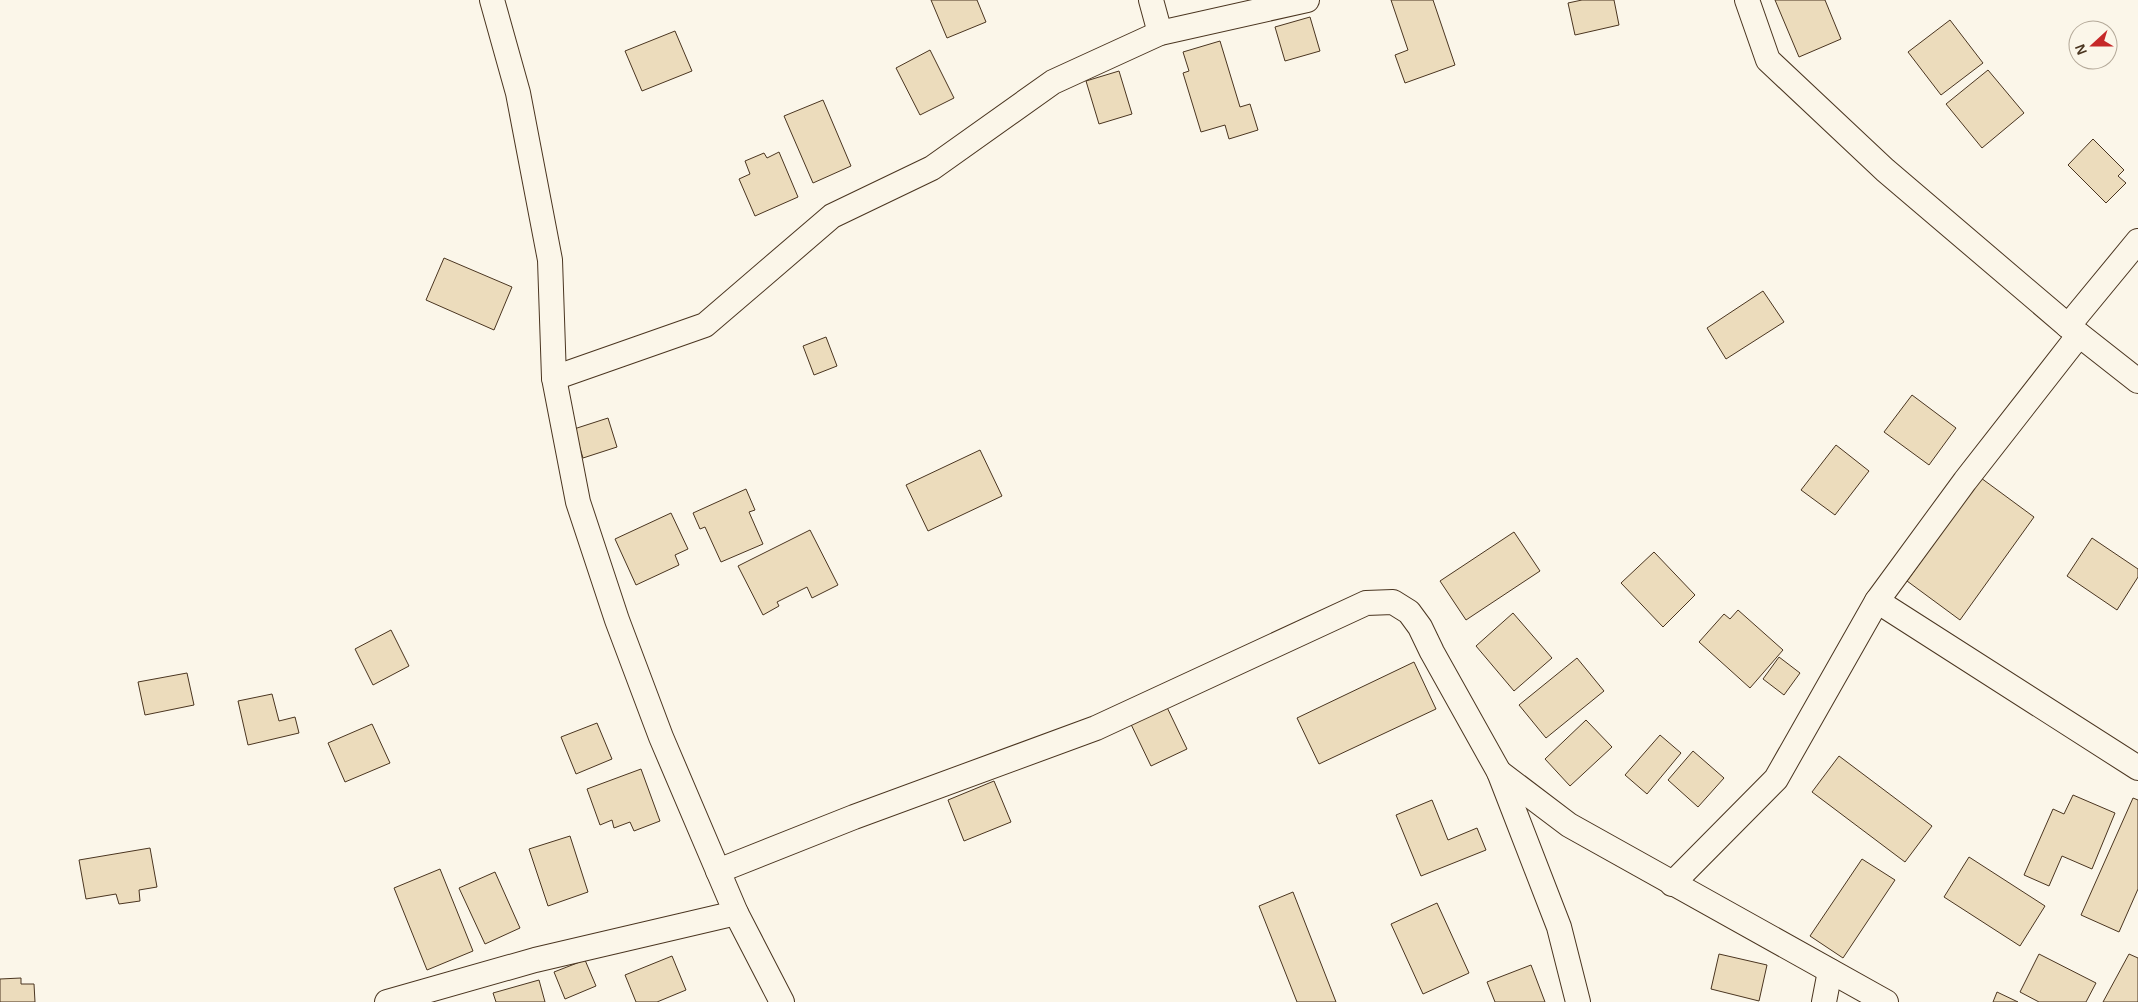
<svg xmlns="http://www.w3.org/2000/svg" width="2138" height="1002" viewBox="0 0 2138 1002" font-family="Arial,sans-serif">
  <rect width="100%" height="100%" fill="#fbf6e9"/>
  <g fill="#ecdcbc" stroke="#4a3520">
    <path d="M 931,0 L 977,0 L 986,22 L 947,38 Z"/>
    <path d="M 1391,0 L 1433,0 L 1455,65 L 1405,83 L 1395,55 L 1408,50 Z"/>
    <path d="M 1582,0 L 1614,0 L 1619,25 L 1575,35 L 1568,3 Z"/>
    <path d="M 1775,0 L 1825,0 L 1841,39 L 1799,57 Z"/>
    <path d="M 1310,17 L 1320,51 L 1285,61 L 1275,27 Z"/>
    <path d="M 1950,20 L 1983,63 L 1941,95 L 1908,52 Z"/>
    <path d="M 675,31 L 692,71 L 642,91 L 625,51 Z"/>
    <path d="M 1220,41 L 1240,107 L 1250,104 L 1258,130 L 1229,139 L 1225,125 L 1201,132 L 1183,73 L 1189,71 L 1183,52 Z"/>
    <path d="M 930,50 L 954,98 L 920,115 L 896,68 Z"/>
    <path d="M 1988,70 L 2024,113 L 1982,148 L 1946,104 Z"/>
    <path d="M 1119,71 L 1132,114 L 1099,124 L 1086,81 Z"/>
    <path d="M 823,100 L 851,166 L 813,183 L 784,116 Z"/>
    <path d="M 2093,139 L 2124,170 L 2118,176 L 2126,183 L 2106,203 L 2068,165 Z"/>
    <path d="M 779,152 L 798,197 L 755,216 L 739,179 L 750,174 L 745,161 L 764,153 L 767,158 Z"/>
    <path d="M 444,258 L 512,287 L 494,330 L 426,300 Z"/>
    <path d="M 1763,291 L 1784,322 L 1726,359 L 1707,328 Z"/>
    <path d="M 826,337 L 837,366 L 814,375 L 803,346 Z"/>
    <path d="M 1912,395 L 1956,428 L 1929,465 L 1884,432 Z"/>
    <path d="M 608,418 L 617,447 L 583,458 L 574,429 Z"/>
    <path d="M 1836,445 L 1869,471 L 1835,515 L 1801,490 Z"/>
    <path d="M 980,450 L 1002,496 L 928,531 L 906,485 Z"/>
    <path d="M 1981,478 L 2034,517 L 1960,620 L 1907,581 Z"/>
    <path d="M 746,489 L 755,510 L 749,512 L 763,544 L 721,562 L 705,527 L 700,529 L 693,513 Z"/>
    <path d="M 671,513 L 688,549 L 675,555 L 679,565 L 636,585 L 615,539 Z"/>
    <path d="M 810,530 L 838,585 L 812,598 L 807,587 L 777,602 L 779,606 L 763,615 L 738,566 Z"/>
    <path d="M 1514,532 L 1540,571 L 1466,620 L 1440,581 Z"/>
    <path d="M 2092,538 L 2138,569 L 2138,577 L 2117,610 L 2067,576 Z"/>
    <path d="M 1654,552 L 1695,595 L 1663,627 L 1621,583 Z"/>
    <path d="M 1738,610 L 1783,650 L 1750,688 L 1699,642 L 1724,614 L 1730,619 Z"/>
    <path d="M 1513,613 L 1552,658 L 1514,691 L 1476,646 Z"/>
    <path d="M 391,630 L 409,666 L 373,685 L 355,649 Z"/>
    <path d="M 1779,657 L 1800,673 L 1784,695 L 1763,679 Z"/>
    <path d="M 1577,658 L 1604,691 L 1546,738 L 1519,705 Z"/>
    <path d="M 1414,662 L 1436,709 L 1319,764 L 1297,718 Z"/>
    <path d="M 187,673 L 194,705 L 145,715 L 138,682 Z"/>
    <path d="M 272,694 L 279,721 L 295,717 L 299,733 L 248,745 L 238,701 Z"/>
    <path d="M 1163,699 L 1187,749 L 1151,766 L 1127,716 Z"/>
    <path d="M 1586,720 L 1612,747 L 1570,786 L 1545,759 Z"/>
    <path d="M 597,723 L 612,759 L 576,774 L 561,737 Z"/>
    <path d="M 372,724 L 390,763 L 345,782 L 328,743 Z"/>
    <path d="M 1660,735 L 1681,753 L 1647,794 L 1625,775 Z"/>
    <path d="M 1693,751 L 1724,778 L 1698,807 L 1668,780 Z"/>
    <path d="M 1839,756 L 1932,826 L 1905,862 L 1812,792 Z"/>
    <path d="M 641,769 L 660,821 L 634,831 L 630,822 L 614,828 L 612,820 L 600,825 L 587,789 Z"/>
    <path d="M 994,781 L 1011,822 L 964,841 L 948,800 Z"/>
    <path d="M 2073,795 L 2115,813 L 2092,869 L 2062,856 L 2049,886 L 2024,875 L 2053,809 L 2064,814 Z"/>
    <path d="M 2133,798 L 2138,800 L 2138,889 L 2119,932 L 2081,915 Z"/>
    <path d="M 1432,800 L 1448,840 L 1477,828 L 1486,850 L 1421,876 L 1396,815 Z"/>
    <path d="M 570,836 L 588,892 L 548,906 L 529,849 Z"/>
    <path d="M 150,848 L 157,887 L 139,890 L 140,901 L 119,904 L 116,894 L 86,899 L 79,860 Z"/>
    <path d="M 1969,857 L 2045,906 L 2020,946 L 1944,897 Z"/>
    <path d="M 1862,859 L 1895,880 L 1843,958 L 1810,936 Z"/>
    <path d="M 440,869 L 473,951 L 427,970 L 394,888 Z"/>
    <path d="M 495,872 L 520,928 L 485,944 L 459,888 Z"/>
    <path d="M 1293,892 L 1336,1002 L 1297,1002 L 1259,906 Z"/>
    <path d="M 1437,903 L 1469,973 L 1423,994 L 1391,924 Z"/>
    <path d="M 1719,954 L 1767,965 L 1759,1001 L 1711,989 Z"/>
    <path d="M 2039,954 L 2096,983 L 2086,1002 L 2039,1002 L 2020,992 Z"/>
    <path d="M 2129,954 L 2138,958 L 2138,1002 L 2103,1002 Z"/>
    <path d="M 672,956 L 686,990 L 657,1002 L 636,1002 L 625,975 Z"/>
    <path d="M 585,960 L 596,986 L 565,999 L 554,972 Z"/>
    <path d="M 1531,965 L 1545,1002 L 1495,1002 L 1487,982 Z"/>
    <path d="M 21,978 L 21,984 L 34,984 L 35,1002 L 0,1002 L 0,979 Z"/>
    <path d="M 539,980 L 545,1002 L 496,1002 L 493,993 Z"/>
    <path d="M 1997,992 L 2018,1002 L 1993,1002 Z"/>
  </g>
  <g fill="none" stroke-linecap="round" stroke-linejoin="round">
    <g stroke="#4a3520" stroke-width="26">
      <g id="street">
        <path d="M 492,0 L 518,93 L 550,260 L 554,378 L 578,502 L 617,620 L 661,737 L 736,913 L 782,1002"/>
        <path d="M 1151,0 L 1160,33"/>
        <path d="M 1747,0 L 1768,60 L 1885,170 L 2068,326 L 2138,381"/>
        <path d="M 2068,326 L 2138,241"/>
        <path d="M 554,378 L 705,325 L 832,216 L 932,168 L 1053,82 L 1160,33 L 1307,0"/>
        <path d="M 1877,601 L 2138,768"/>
        <path d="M 1499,772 L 1569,825 L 1886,1002"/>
        <path d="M 718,871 L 854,817 L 1096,728 L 1366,603 L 1393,602 L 1409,612 L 1420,627 L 1432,652 L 1499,772 L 1559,927 L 1578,1002"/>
        <path d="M 1672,884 L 1776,779 L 1877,601 L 1965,481 L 2079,335"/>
        <path d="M 387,1002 L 535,960 L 736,913"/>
        <path d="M 1824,1002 L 1830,971"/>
      </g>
    </g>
    <use href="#street" stroke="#fbf6e9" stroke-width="24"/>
  </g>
  <g transform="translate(2093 45) rotate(249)"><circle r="24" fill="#fbf6e9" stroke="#b4a999"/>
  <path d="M0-4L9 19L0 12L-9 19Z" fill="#c62828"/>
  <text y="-8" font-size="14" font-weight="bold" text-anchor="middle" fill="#4a3520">N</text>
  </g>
</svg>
